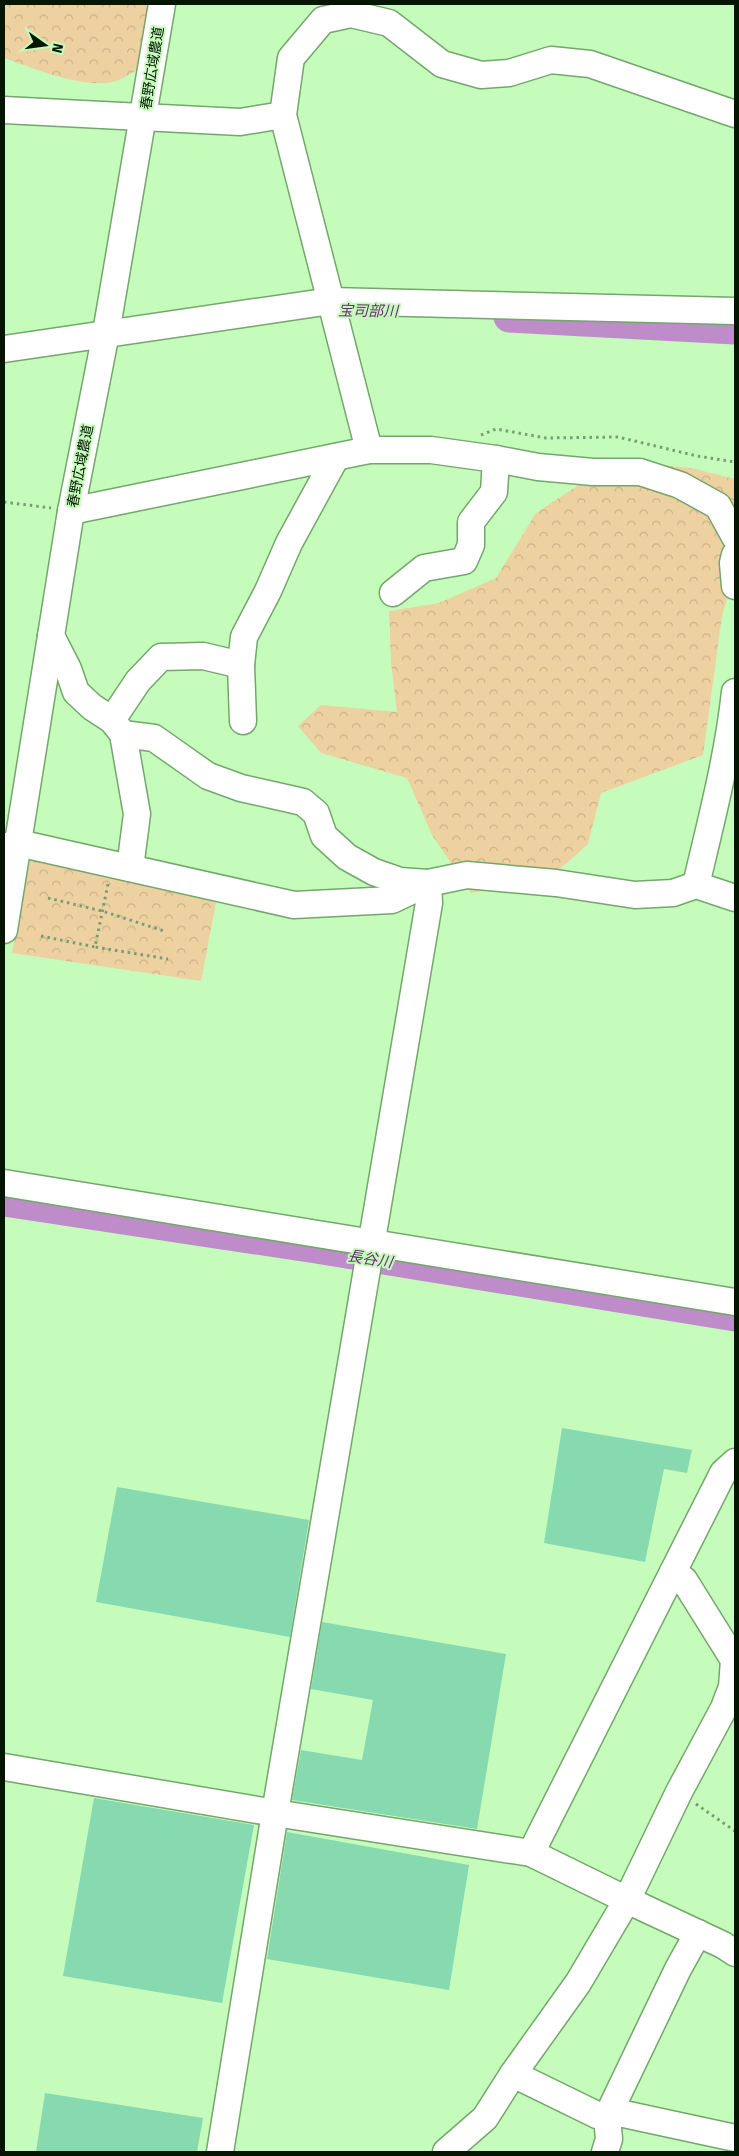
<svg xmlns="http://www.w3.org/2000/svg" width="739" height="2156" viewBox="0 0 739 2156" font-family="'Fira Sans','Noto Sans JP',sans-serif">
  <defs>
    <pattern id="forest-crowns" width="20" height="18" patternUnits="userSpaceOnUse" patternTransform="scale(1.25)"><rect width="20" height="18" fill="#edd1a1"/><path d="M2 6a3 3 0 1 1 6 0M12 15a3 3 0 1 1 6 0" fill="none" stroke="#cab389"/></pattern>
  </defs>
  <rect width="100%" height="100%" fill="#c5fcbc"/>
  <g fill="url(#forest-crowns)">
    <path d="M 4,4 L 149,4 L 139,69 C 130,74 116,83 107,83 C 72,85 36,69 4,58 Z"/>
    <path d="M 615,461 L 691,468 L 735,479 L 735,572 L 722,616 L 703,755 L 601,793 L 588,844 L 549,879 L 471,893 L 432,835 L 407,778 L 321,753 L 298,726 L 321,705 L 397,712 L 391,663 L 389,611 L 439,603 L 496,578 L 536,513 Z"/>
    <path d="M 31,855 L 217,898 L 201,981 L 12,953 Z"/>
  </g>
  <g fill="none" stroke-linecap="round" stroke-linejoin="round">
    <g stroke="#be8cc8" stroke-width="31">
      <path d="M 509,317 L 735,329"/>
      <path d="M 4,1201 L 316,1248 L 735,1316"/>
    </g>
  </g>
  <g fill="#87d9af">
    <path d="M 562,1428 L 692,1450 L 687,1473 L 664,1469 L 645,1562 L 544,1543 Z"/>
    <path d="M 117,1487 L 309,1520 L 290,1637 L 96,1602 Z"/>
    <path d="M 322,1622 L 506,1654 L 477,1829 L 292,1800 L 301,1750 L 362,1760 L 373,1700 L 311,1689 Z"/>
    <path d="M 94,1798 L 254,1825 L 222,2003 L 63,1976 Z"/>
    <path d="M 287,1832 L 469,1865 L 449,1990 L 267,1959 Z"/>
    <path d="M 45,2093 L 203,2118 L 197,2152 L 36,2152 Z"/>
  </g>
  <g fill="none" stroke-linecap="round" stroke-linejoin="round">
    <g stroke="#73a76b" stroke-width="29">
      <g id="minor">
        <path d="M 4,110 L 240,122 L 283,115"/>
        <path d="M 4,349 L 331,301 L 735,311"/>
        <path d="M 369,450 L 283,115 L 291,58 L 323,20 L 351,14 L 389,23 L 442,64 L 481,75 L 509,73 L 551,60 L 590,64 L 735,114"/>
        <path d="M 71,511 L 369,450 L 431,450 L 496,459 L 538,467 L 593,472 L 640,472 L 680,485 L 718,506 L 735,537"/>
        <path d="M 735,555 L 733,563 L 735,586"/>
        <path d="M 393,593 L 424,568 L 464,561 L 471,545 L 471,522 L 494,492 L 496,459"/>
        <path d="M 51,636 L 68,669 L 76,692 L 92,707 L 112,720 L 123,734 L 137,814 L 130,868"/>
        <path d="M 112,720 L 138,681 L 161,657 L 203,656 L 241,665"/>
        <path d="M 243,721 L 241,665 L 244,637 L 268,591 L 289,543 L 336,457"/>
        <path d="M 123,734 L 154,738 L 208,776 L 241,788 L 303,802 L 316,813 L 324,836 L 347,857 L 374,872 L 400,881 L 428,883"/>
        <path d="M 4,847 L 18,843 L 294,905 L 392,900 L 428,883 L 467,875 L 556,883 L 635,895 L 673,893 L 696,885 L 735,898"/>
        <path d="M 696,885 C 711,821 728,757 735,692"/>
        <path d="M 4,930 L 71,511 L 106,333 L 162,4"/>
        <path d="M 4,1183 L 735,1302"/>
        <path d="M 673,1572 L 684,1580 L 734,1660 L 732,1687 L 724,1708 L 679,1792 L 627,1900 L 723,1945 L 735,1953"/>
        <path d="M 4,1767 L 275,1813 L 531,1853 L 627,1900 L 578,1983 L 513,2074 L 485,2118 L 446,2152"/>
        <path d="M 531,1853 L 723,1473 L 735,1462"/>
        <path d="M 513,2074 L 597,2115 L 607,2117 L 678,1969 L 698,1933"/>
        <path d="M 610,2111 L 735,2138"/>
        <path d="M 220,2152 L 275,1813 L 429,903 L 428,883"/>
        <path d="M 605,2152 L 609,2139 L 607,2117"/>
      </g>
    </g>
    <g stroke="#769e70" stroke-width="3" stroke-dasharray="2.5 4" stroke-linecap="butt">
      <path d="M 481,435 L 496,429 L 546,438 L 618,437 L 697,456 L 735,462"/>
      <path d="M 4,502 L 51,508"/>
      <path d="M 108,884 L 95,947 L 168,959"/>
      <path d="M 48,898 L 102,911 L 164,931"/>
      <path d="M 41,936 L 95,947"/>
      <path d="M 696,1804 L 735,1831"/>
    </g>
    <use href="#minor" stroke="#fff" stroke-width="26"/>
  </g>
  <g text-anchor="middle" stroke-width="4" stroke-linejoin="round" paint-order="stroke">
    <g font-size="14" fill="#041602" stroke="#c5fcbc">
      <text transform="translate(152 68) rotate(-81)" y="5">春野広域農道</text>
      <text transform="translate(80 466) rotate(-79)" y="5">春野広域農道</text>
    </g>
    <g font-size="15" font-style="italic" fill="#6a2d75" stroke="#c5fcbc">
      <text transform="translate(368 311) rotate(1)" y="5">宝司部川</text>
      <text transform="translate(370 1259) rotate(9)" y="5">長谷川</text>
    </g>
  </g>
  <rect width="739" height="2156" fill="none" stroke="#041602" stroke-width="10"/>
  <g transform="translate(45 45) rotate(104)" stroke="#c5fcbc" stroke-width="4" paint-order="stroke">
  <path d="M0-4L9 19L0 12L-9 19Z" fill="#041602"/>
  <text y="-8" font-size="14" font-weight="bold" text-anchor="middle" fill="#041602">N</text>
  </g>
</svg>
